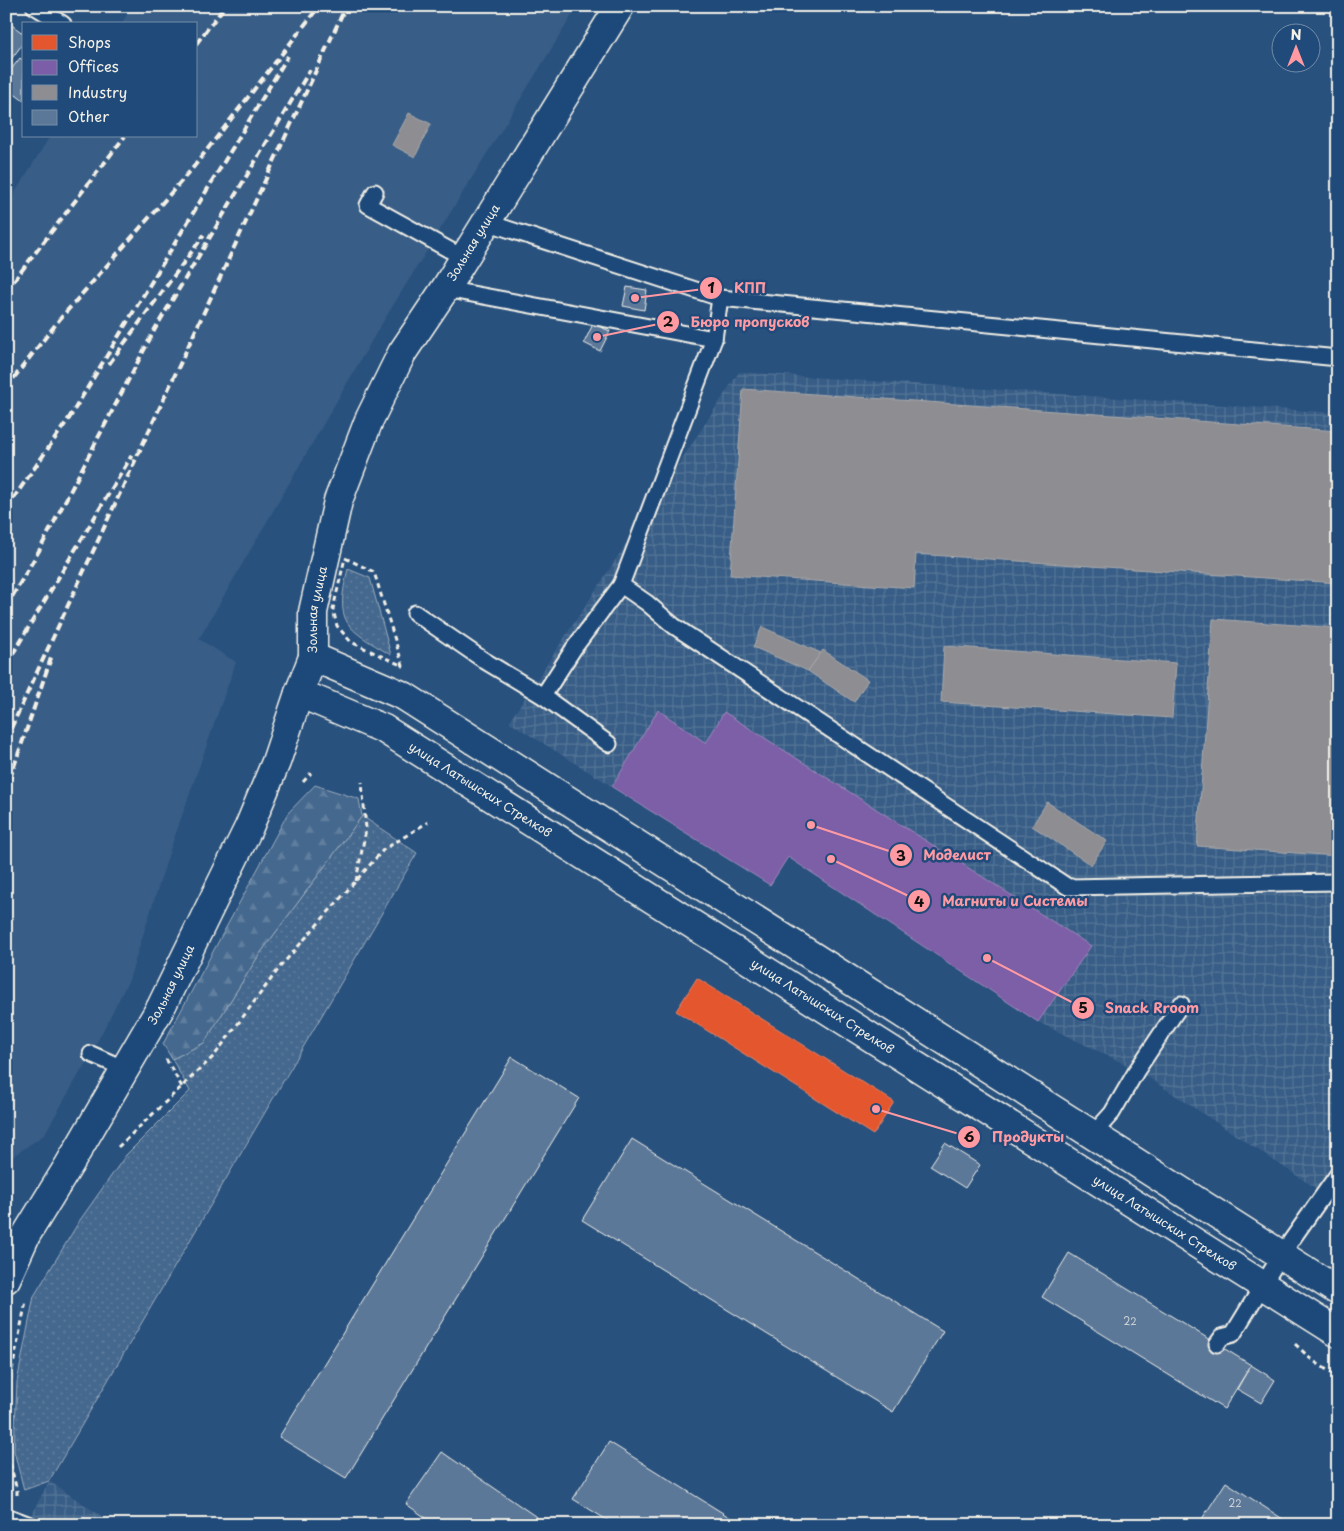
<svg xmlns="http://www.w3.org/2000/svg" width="1344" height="1531" viewBox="0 0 1344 1531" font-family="'Playpen Sans',sans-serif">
  <defs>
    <pattern id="industrial-grid" width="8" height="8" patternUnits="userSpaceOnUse" patternTransform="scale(1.25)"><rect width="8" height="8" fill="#375d86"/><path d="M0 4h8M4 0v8" fill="none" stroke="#557597"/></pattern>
    <pattern id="grass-dots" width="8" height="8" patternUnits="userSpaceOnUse" patternTransform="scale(1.25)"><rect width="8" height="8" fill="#45688e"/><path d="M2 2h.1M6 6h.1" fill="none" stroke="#607e9e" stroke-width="1.8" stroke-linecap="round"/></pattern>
    <pattern id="forest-firs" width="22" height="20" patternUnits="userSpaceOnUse" patternTransform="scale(1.25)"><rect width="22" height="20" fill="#45688e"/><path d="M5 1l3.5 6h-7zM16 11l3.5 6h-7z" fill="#607e9e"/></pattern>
  </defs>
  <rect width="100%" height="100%" fill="#28517e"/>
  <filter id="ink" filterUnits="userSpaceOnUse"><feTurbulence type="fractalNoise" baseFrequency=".02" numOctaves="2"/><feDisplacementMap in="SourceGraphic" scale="10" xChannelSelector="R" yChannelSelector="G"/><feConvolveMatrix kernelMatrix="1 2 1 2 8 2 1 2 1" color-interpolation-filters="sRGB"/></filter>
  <g filter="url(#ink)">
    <path fill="#375d86" d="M 132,6 L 578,6 L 378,330 L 199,639 L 236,662 L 170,850 L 129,980 L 91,1054 L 44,1135 L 6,1161 L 6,207 L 50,136 L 196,136 L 196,24 L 121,24 Z"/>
    <g fill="url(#industrial-grid)">
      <path d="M 739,372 L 1338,413 L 1338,1203 L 1137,1070 L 1038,1022 L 788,857 L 770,885 L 509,722 Z"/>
      <path d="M 49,1481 L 115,1525 L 26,1525 Z"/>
    </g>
    <g fill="url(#grass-dots)" stroke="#9cacbb">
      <path d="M 348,569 L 370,578 L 391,655 C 346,628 334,624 348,569 Z"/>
      <path d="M 362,816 L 417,853 L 49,1481 L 24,1490 L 14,1451 L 17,1382 L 34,1296 L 80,1220 L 126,1155 L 190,1091 L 172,1059 L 204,1043 L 259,955 Z"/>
    </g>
    <path fill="url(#forest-firs)" stroke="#9cacbb" d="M 315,785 L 359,799 L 362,816 L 259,955 L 204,1043 L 172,1059 L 163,1044 L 288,813 Z"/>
    <path fill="#e4572e" stroke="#e98566" d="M 697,978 L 894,1102 L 873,1135 L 676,1011 Z"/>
    <path fill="#7b5ea7" stroke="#9f8aba" d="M 658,710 L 706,743 L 724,712 L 1091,946 L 1038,1022 L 788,857 L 770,885 L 612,787 Z"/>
    <g fill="#8d8d92" stroke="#acabac">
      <path d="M 409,113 L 431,124 L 415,157 L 392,145 Z"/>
      <path d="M 743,389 L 1338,431 L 1338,583 L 916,554 L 914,588 L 730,575 Z"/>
      <path d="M 1213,619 L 1338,628 L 1338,856 L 1197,846 Z"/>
      <path d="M 762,627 L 821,653 L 808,671 L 753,647 Z"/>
      <path d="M 944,646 L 1176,663 L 1172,718 L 941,702 Z"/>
      <path d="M 823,650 L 868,680 L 854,702 L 808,671 Z"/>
      <path d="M 1047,802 L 1107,841 L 1091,865 L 1032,826 Z"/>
    </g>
    <g fill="#5b7899" stroke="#f4f1e8">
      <path d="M 6,21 L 24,34 L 24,42 L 6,66 Z"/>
      <path d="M 20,58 L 24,61 L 24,101 L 6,88 L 6,76 Z"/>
      <path d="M 627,287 L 647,290 L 644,310 L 623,306 Z"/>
      <path d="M 593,324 L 610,331 L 600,351 L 584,343 Z"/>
      <path d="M 512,1057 L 579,1098 L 346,1478 L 279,1437 Z"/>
      <path d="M 632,1139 L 943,1331 L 893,1412 L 582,1220 Z"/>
      <path d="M 945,1143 L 980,1165 L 965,1188 L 930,1166 Z"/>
      <path d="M 1069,1253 L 1251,1365 L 1224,1409 L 1042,1297 Z"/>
      <path d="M 1251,1365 L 1275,1380 L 1261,1403 L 1237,1389 Z"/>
      <path d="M 609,1442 L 742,1525 L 615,1525 L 573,1499 Z"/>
      <path d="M 442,1452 L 548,1525 L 436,1525 L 406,1504 Z"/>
      <path d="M 1226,1482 L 1292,1525 L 1198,1525 Z"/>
    </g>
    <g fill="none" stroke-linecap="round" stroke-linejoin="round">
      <g stroke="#f4f1e8" stroke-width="19">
        <g id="service">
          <path d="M 34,6 L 63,24"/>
          <path d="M 375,192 L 368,205 L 464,258"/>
          <path d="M 486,222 L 720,298"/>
          <path d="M 445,289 L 714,339"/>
          <path d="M 1338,358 L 720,298 L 714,339 L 621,585 L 647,603 L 674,626 L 1068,887 L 1338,882"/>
          <path d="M 415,613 L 485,661 L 543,696 L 609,744"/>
          <path d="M 543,696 L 574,648 L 621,585"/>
          <path d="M 91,1054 L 125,1069"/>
          <path d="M 1093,1134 L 1112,1113 L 1137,1070 L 1181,1004"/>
          <path d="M 1217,1344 L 1222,1337 L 1233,1334 L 1281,1255 L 1338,1174"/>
          <path d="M 6,1516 L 30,1525"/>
        </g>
      </g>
      <g stroke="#f4f1e8" stroke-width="31">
        <g id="minor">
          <path id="s1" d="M 313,657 L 313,612 L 338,501 L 369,420 L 402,353 L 445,289 L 620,6"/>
        </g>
      </g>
      <g stroke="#f4f1e8" stroke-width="31">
        <g id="tertiary">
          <path id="s2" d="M 299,693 L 384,729 L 1338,1333"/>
          <path id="s3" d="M 6,1279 L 26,1235 L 69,1165 L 161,1007 L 249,827 L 276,762 L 299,693 L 313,657 L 404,696 L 1338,1291"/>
        </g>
      </g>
      <g stroke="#f4f1e8" stroke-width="3" stroke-dasharray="5 4" stroke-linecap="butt">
        <path d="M 345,558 L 374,572 L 403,666 L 351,642 L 337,626 L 333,609 Z"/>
        <path d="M 303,782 L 311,773"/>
        <path d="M 356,881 L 366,829 L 362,782"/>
        <path d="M 166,1059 L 182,1087"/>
        <path d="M 118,1147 L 214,1056 L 280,967 L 383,850 L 428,822"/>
        <path d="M 1295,1344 L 1312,1360 L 1338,1377"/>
        <path d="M 17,1495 L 17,1491 L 7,1450 L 11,1375 L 26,1301"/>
      </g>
      <use href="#service" stroke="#1f4a7a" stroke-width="15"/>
      <use href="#minor" stroke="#1f4a7a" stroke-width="28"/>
      <use href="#tertiary" stroke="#1f4a7a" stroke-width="28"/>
      <g stroke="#f4f1e8" stroke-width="4" stroke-dasharray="8 4" stroke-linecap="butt">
        <path d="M 196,44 L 225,6"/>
        <path d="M 6,291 L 125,136"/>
        <path d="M 109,364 L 204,235"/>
        <path d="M 6,388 L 59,320 L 192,169 L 317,9"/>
        <path d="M 68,420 L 288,56"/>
        <path d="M 6,509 L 72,414"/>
        <path d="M 6,607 L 40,549 L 155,329 L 310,70"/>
        <path d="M 6,665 L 132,455"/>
        <path d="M 6,739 L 346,6"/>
        <path d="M 6,790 L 52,655"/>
      </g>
    </g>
  </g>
  <g text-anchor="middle" stroke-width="5" stroke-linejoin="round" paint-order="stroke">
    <g font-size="10" fill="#ced3d4">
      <text x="1130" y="1325">22</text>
      <text x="1235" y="1507">22</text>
    </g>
    <g font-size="12" fill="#f4f1e8" stroke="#1f4a7a">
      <text dy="4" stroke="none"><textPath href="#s1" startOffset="452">Зольная улица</textPath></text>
      <text dy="4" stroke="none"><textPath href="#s1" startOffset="48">Зольная улица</textPath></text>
      <text dy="4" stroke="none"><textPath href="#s2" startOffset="206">улица Латышских Стрелков</textPath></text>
      <text dy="4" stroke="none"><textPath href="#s3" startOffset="338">Зольная улица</textPath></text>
      <text dy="4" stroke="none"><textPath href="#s2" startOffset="611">улица Латышских Стрелков</textPath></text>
      <text dy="4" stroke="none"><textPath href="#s2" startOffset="1016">улица Латышских Стрелков</textPath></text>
    </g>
  </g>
  <path fill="none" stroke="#ff9aa2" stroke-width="2" d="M635 298L711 288M597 337L668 322M811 825L901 855M831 859L919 901M987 958L1083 1008M876 1109L969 1137"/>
  <g fill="#ff9aa2" stroke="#1f4a7a" stroke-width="2">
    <circle cx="635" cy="298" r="5"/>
    <circle cx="597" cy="337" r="5"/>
    <circle cx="811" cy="825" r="5"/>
    <circle cx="831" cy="859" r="5"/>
    <circle cx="987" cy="958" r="5"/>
    <circle cx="876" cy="1109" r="5"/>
    <circle cx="711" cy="288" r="12"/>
    <circle cx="668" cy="322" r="12"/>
    <circle cx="901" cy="855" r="12"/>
    <circle cx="919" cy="901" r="12"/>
    <circle cx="1083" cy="1008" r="12"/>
    <circle cx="969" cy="1137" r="12"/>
  </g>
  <g font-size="15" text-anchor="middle" font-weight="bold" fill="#111">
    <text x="711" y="293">1</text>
    <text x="668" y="327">2</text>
    <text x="901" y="861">3</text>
    <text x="919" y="907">4</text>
    <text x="1083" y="1013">5</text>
    <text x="969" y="1142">6</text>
  </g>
  <g font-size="14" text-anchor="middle" font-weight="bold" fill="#ff9aa2" stroke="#1f4a7a" stroke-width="5" stroke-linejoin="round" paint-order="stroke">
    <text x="750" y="293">КПП</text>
    <text x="750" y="327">Бюро пропусков</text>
    <text x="957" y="860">Моделист</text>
    <text x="1015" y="906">Магниты и Системы</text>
    <text x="1152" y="1013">Snack Rroom</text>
    <text x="1028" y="1142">Продукты</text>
  </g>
  <rect width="1344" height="1531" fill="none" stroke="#1f4a7a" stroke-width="25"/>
  <rect x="12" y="12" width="1319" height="1506" fill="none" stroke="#f4f1e8" stroke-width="2" filter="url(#ink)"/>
  <rect x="22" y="22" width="175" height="115" fill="#1f4a7a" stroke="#748da6"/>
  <rect x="32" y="35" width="25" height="15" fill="#e4572e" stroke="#748da6"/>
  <text x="68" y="48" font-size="15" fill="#f4f1e8">Shops</text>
  <rect x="32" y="60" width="25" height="15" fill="#7b5ea7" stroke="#748da6"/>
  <text x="68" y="72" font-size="15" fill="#f4f1e8">Offices</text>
  <rect x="32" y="85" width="25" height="15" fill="#8d8d92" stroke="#748da6"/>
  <text x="68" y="98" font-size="15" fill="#f4f1e8">Industry</text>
  <rect x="32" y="110" width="25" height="15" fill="#5b7899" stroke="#748da6"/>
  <text x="68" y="122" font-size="15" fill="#f4f1e8">Other</text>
  <g transform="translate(1296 48)"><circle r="24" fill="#1f4a7a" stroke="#748da6"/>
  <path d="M0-4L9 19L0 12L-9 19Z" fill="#ff9aa2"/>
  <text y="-8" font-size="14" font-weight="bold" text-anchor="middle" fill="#f4f1e8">N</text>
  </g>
</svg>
